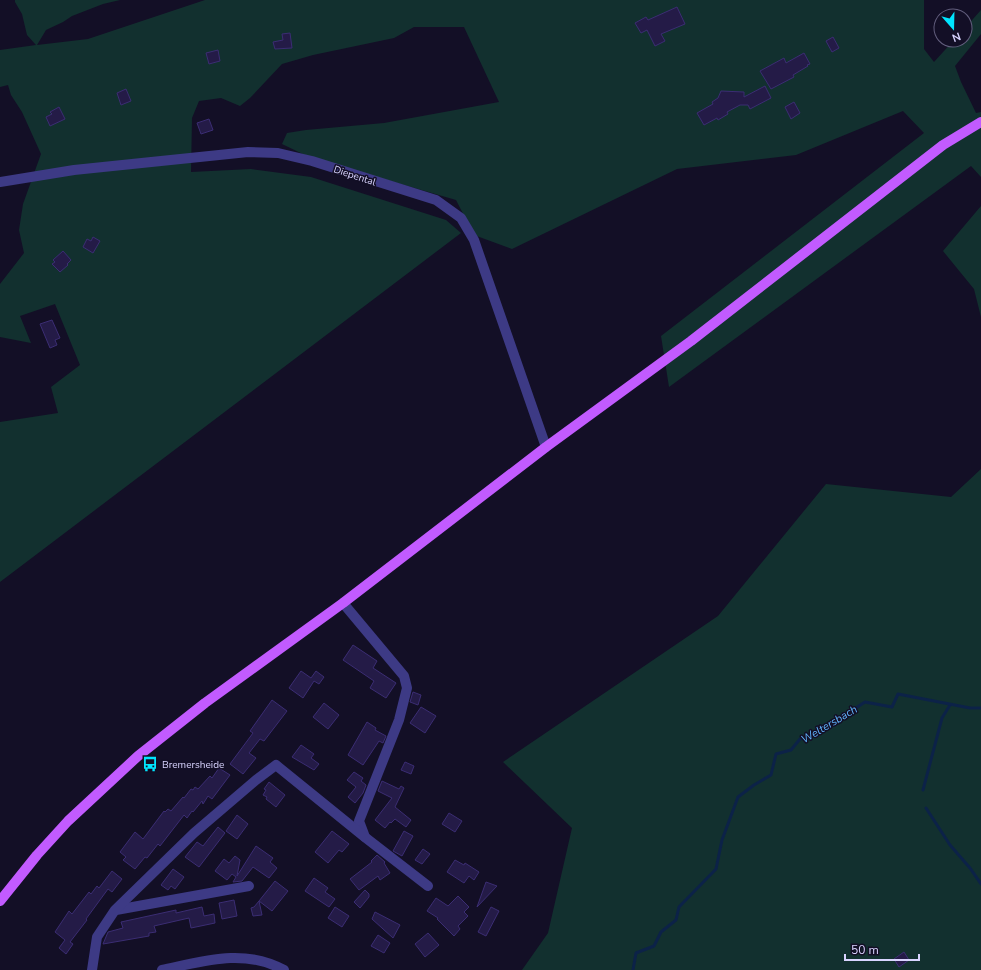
<svg xmlns="http://www.w3.org/2000/svg" width="981" height="970" viewBox="0 0 981 970" font-family="'Nunito Sans',sans-serif">
  <rect width="100%" height="100%" fill="#130f26"/>
  <g fill="#12302f">
    <path d="M 15,0 L 120,0 L 103,4 L 72,16 L 63,22 L 46,30 L 37,45 L 88,39 L 205,0 L 924,0 L 924,49 L 934,62 L 954,40 L 965,40 L 965,28 L 981,10 L 981,34 L 955,66 L 961,82 L 976,113 L 981,112 L 981,177 L 971,166 L 669,387 L 661,336 L 924,133 L 903,111 L 796,155 L 677,169 L 512,249 L 474,235 L 456,200 L 311,158 L 282,144 L 287,133 L 306,130 L 384,123 L 499,102 L 464,27 L 414,27 L 394,38 L 313,55 L 282,64 L 250,98 L 240,106 L 221,98 L 199,101 L 192,118 L 191,172 L 251,169 L 311,177 L 446,220 L 461,233 L 0,582 L 0,422 L 58,413 L 51,387 L 80,365 L 55,304 L 20,316 L 31,343 L 0,337 L 0,284 L 24,253 L 19,230 L 23,204 L 41,154 L 22,112 L 11,95 L 8,85 L 0,87 L 0,50 L 36,45 L 27,35 L 22,14 L 15,2 Z"/>
    <path d="M 981,206 L 981,317 L 974,289 L 943,251 Z"/>
    <path d="M 981,469 L 981,970 L 522,970 L 548,933 L 572,828 L 503,762 L 718,616 L 826,484 L 951,497 Z"/>
  </g>
  <g fill="none" stroke-linecap="round" stroke-linejoin="round">
    <g stroke="#0c2248" stroke-width="3">
      <path d="M 923,790 L 942,718 L 950,705"/>
      <path d="M 926,808 L 950,845 L 970,868 L 981,884"/>
      <path d="M 633,970 L 636,953 L 654,946 L 661,932 L 676,920 L 679,907 L 716,869 L 722,840 L 738,797 L 754,785 L 771,775 L 776,754 L 791,750 L 800,739 L 817,733 L 865,702 L 892,707 L 898,694 L 970,708 L 981,708"/>
    </g>
  </g>
  <g fill="#241b47" stroke="#3b2d73">
    <path d="M 677,7 L 685,24 L 661,34 L 665,41 L 655,46 L 647,30 L 641,33 L 635,23 L 646,17 L 648,20 Z"/>
    <path d="M 290,33 L 292,48 L 275,49 L 273,42 L 283,40 L 282,34 Z"/>
    <path d="M 833,37 L 839,48 L 832,52 L 826,41 Z"/>
    <path d="M 218,50 L 220,61 L 209,64 L 206,53 Z"/>
    <path d="M 804,53 L 810,64 L 807,65 L 808,66 L 793,75 L 794,77 L 771,89 L 760,71 L 784,58 L 786,63 Z"/>
    <path d="M 765,86 L 771,98 L 750,109 L 748,105 L 740,105 L 727,112 L 728,114 L 718,120 L 717,118 L 704,125 L 697,113 L 713,104 L 712,102 L 718,98 L 721,91 L 744,92 L 744,97 Z"/>
    <path d="M 126,89 L 131,101 L 121,105 L 117,93 Z"/>
    <path d="M 794,102 L 800,113 L 791,119 L 785,107 Z"/>
    <path d="M 59,107 L 65,119 L 50,126 L 46,117 L 52,114 L 50,112 Z"/>
    <path d="M 209,119 L 213,130 L 201,134 L 197,123 Z"/>
    <path d="M 93,237 L 100,241 L 93,253 L 83,247 L 87,239 L 91,241 Z"/>
    <path d="M 63,251 L 71,260 L 67,264 L 68,265 L 60,272 L 52,264 L 55,262 L 53,260 Z"/>
    <path d="M 52,320 L 60,338 L 55,340 L 57,345 L 50,348 L 40,324 Z"/>
    <path d="M 353,645 L 377,661 L 373,668 L 396,683 L 386,698 L 370,688 L 374,681 L 343,660 Z"/>
    <path d="M 301,671 L 311,678 L 316,671 L 324,677 L 319,684 L 314,681 L 303,698 L 289,688 Z"/>
    <path d="M 413,692 L 421,695 L 418,705 L 410,702 Z"/>
    <path d="M 272,700 L 287,711 L 264,741 L 260,739 L 249,753 L 256,758 L 243,774 L 230,764 L 253,733 L 250,731 Z"/>
    <path d="M 324,703 L 339,715 L 328,729 L 313,717 Z"/>
    <path d="M 421,707 L 436,716 L 425,733 L 410,723 Z"/>
    <path d="M 367,722 L 376,728 L 375,730 L 386,736 L 383,743 L 379,741 L 363,765 L 348,755 Z"/>
    <path d="M 301,745 L 314,754 L 311,758 L 319,764 L 314,770 L 292,757 Z"/>
    <path d="M 405,762 L 414,766 L 411,774 L 401,770 Z"/>
    <path d="M 219,768 L 230,775 L 212,799 L 208,796 L 203,804 L 202,801 L 193,812 L 192,811 L 187,818 L 184,815 L 160,846 L 158,844 L 147,858 L 145,857 L 135,869 L 123,860 L 126,857 L 120,852 L 135,832 L 143,839 L 164,811 L 165,812 L 168,809 L 171,811 L 183,797 L 184,798 L 191,789 L 193,790 L 195,787 L 198,789 L 210,776 L 212,778 Z"/>
    <path d="M 354,772 L 363,778 L 361,781 L 366,785 L 363,793 L 355,803 L 348,797 L 356,787 L 347,780 Z"/>
    <path d="M 382,781 L 399,789 L 401,786 L 404,788 L 395,807 L 411,820 L 406,827 L 395,819 L 391,823 L 390,822 L 385,828 L 375,820 L 392,798 L 378,791 Z"/>
    <path d="M 269,782 L 285,795 L 276,807 L 266,799 L 267,797 L 263,795 L 266,790 L 264,789 Z"/>
    <path d="M 449,813 L 462,821 L 455,832 L 442,824 Z"/>
    <path d="M 237,815 L 248,824 L 237,839 L 226,831 Z"/>
    <path d="M 218,827 L 225,833 L 199,867 L 185,857 L 197,842 L 203,846 Z"/>
    <path d="M 332,831 L 349,844 L 342,852 L 339,850 L 328,863 L 315,852 Z"/>
    <path d="M 404,831 L 413,836 L 402,856 L 393,851 Z"/>
    <path d="M 256,846 L 273,858 L 270,862 L 277,868 L 269,878 L 253,867 L 242,881 L 233,882 L 236,877 L 232,874 L 227,880 L 215,871 L 224,859 L 229,863 L 235,856 L 240,860 L 237,876 Z"/>
    <path d="M 423,849 L 430,854 L 422,864 L 415,860 Z"/>
    <path d="M 377,855 L 385,862 L 384,863 L 390,873 L 380,880 L 378,876 L 359,890 L 350,879 L 372,862 L 371,861 Z"/>
    <path d="M 455,860 L 464,865 L 465,863 L 479,872 L 474,880 L 469,876 L 464,883 L 447,872 Z"/>
    <path d="M 173,869 L 184,877 L 175,889 L 171,886 L 168,890 L 161,885 Z"/>
    <path d="M 112,871 L 122,879 L 112,892 L 108,889 L 86,919 L 87,920 L 70,942 L 73,944 L 66,954 L 59,948 L 65,940 L 55,932 L 69,911 L 72,914 L 89,892 L 91,894 L 97,886 L 99,888 Z"/>
    <path d="M 314,878 L 328,888 L 325,892 L 335,899 L 329,907 L 305,891 Z"/>
    <path d="M 275,881 L 288,891 L 272,911 L 259,901 Z"/>
    <path d="M 486,882 L 497,886 L 477,907 Z"/>
    <path d="M 365,890 L 369,894 L 369,897 L 360,908 L 354,902 Z"/>
    <path d="M 458,896 L 469,907 L 464,912 L 468,916 L 458,926 L 460,929 L 454,936 L 437,919 L 438,918 L 427,911 L 436,898 L 448,906 Z"/>
    <path d="M 234,900 L 237,916 L 222,919 L 219,903 Z"/>
    <path d="M 259,901 L 262,915 L 253,916 L 251,908 L 254,907 Z"/>
    <path d="M 202,907 L 204,916 L 214,914 L 215,923 L 191,928 L 189,918 L 154,926 L 156,932 L 149,933 L 149,936 L 103,944 L 108,932 L 123,928 L 121,922 L 176,910 L 176,913 Z"/>
    <path d="M 335,907 L 349,916 L 342,927 L 328,918 Z"/>
    <path d="M 491,907 L 499,911 L 486,936 L 478,932 Z"/>
    <path d="M 375,912 L 400,925 L 393,938 L 372,919 Z"/>
    <path d="M 428,933 L 439,945 L 425,957 L 415,944 Z"/>
    <path d="M 378,935 L 390,943 L 384,953 L 371,946 Z"/>
    <path d="M 904,952 L 909,960 L 899,967 L 894,959 Z"/>
  </g>
  <g fill="none" stroke-linecap="round" stroke-linejoin="round">
    <g stroke="#3d3a85" stroke-width="10">
      <path d="M 0,182 L 74,170 L 248,152 L 278,153 L 312,161 L 436,200 L 461,218 L 474,240 L 546,447"/>
      <path d="M 343,603 L 404,676 L 407,688 L 399,720 L 359,821 L 365,837"/>
      <path d="M 116,910 L 249,886"/>
      <path d="M 92,970 L 97,937 L 115,910 L 194,833 L 256,780 L 276,765 L 366,838 L 428,886"/>
      <path d="M 162,970 C 204,961 244,948 284,970"/>
    </g>
    <path stroke="#c25bff" stroke-width="10" d="M 0,901 L 37,855 L 68,821 L 138,756 L 205,703 L 343,603 L 546,447 L 691,341 L 943,145 L 981,122"/>
  </g>
  <defs>
    <g id="bus-bare" transform="scale(1.2)"><path d="M-5-6H5V4H4V6H2V4H-2V6H-4V4H-5ZM-3.5-4V0h7V-4ZM-3.5 1.2v1.5H-2V1.2ZM2 1.2v1.5H3.5V1.2Z" fill="#00e5ff" stroke="#130f26" stroke-width="2.5" paint-order="stroke"/></g>
  </defs>
  <g fill-rule="evenodd">
    <use href="#bus-bare" x="150" y="764"/>
  </g>
  <g text-anchor="middle" stroke-width="3" stroke-linejoin="round" paint-order="stroke">
    <g font-size="10" fill="#d9d4ff" stroke="#130f26">
      <text transform="translate(355 175) rotate(18)" y="4">Diepental</text>
    </g>
    <g font-size="10" fill="#d9d4ff" stroke="#130f26" text-anchor="start">
      <text x="162" y="768">Bremersheide</text>
    </g>
    <g font-size="11" font-style="italic" fill="#62b6ff" stroke="#130f26">
      <text transform="translate(829 724) rotate(-31)" y="4">Weltersbach</text>
    </g>
  </g>
  <g transform="translate(953 28) rotate(160)"><circle r="19" fill="#130f26" stroke="#625e7d"/>
  <path d="M0-3L7 15L0 10L-7 15Z" fill="#00e5ff"/>
  <text y="-6" font-size="11" font-weight="bold" text-anchor="middle" fill="#d9d4ff">N</text>
  </g>
  <path d="M845 954v6h74v-6" fill="none" stroke="#d9d4ff" stroke-width="2"/>
  <text x="851" y="954" font-size="12" fill="#d9d4ff" stroke="#130f26" stroke-width="3" paint-order="stroke">50 m</text>
</svg>
